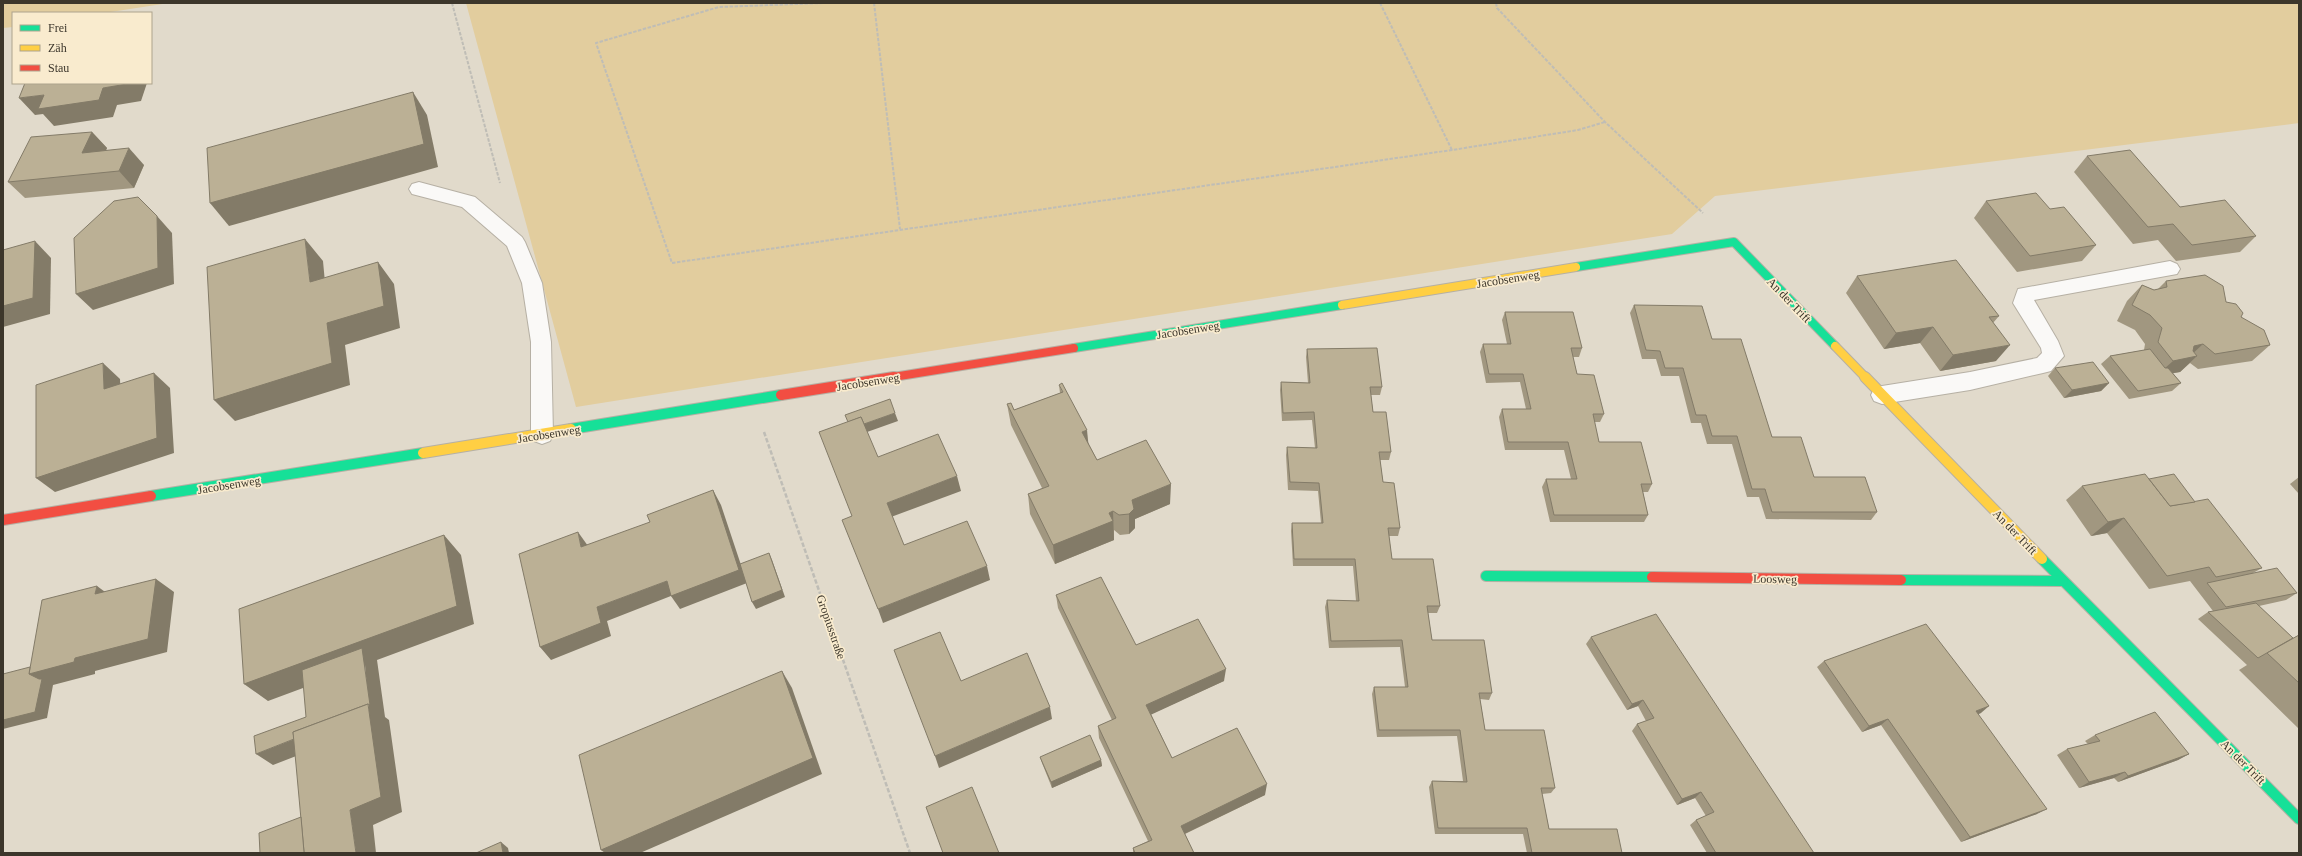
<svg xmlns="http://www.w3.org/2000/svg" width="2302" height="856" viewBox="0 0 2302 856" font-family="Georgia,serif">
  <rect width="100%" height="100%" fill="#e1dacb"/>
  <g fill="#e2cd9e">
    <path d="M 3,3 L 169,3 L 104,13 L 13,13 L 13,27 L 3,28 Z"/>
    <path d="M 466,3 L 2299,3 L 2299,123 L 1715,196 L 1672,234 L 576,407 Z"/>
  </g>
  <g fill="none" stroke-linecap="round" stroke-linejoin="round">
    <g stroke="#b6b0a4" stroke-width="2">
      <g id="lane">
        <path d="M 419,182 L 475,197 L 522,237 L 525,242 L 542,283 L 551,342 L 553,435 L 550,441 L 542,444 L 534,441 L 531,435 L 531,342 L 522,283 L 507,246 L 462,207 L 412,194 L 409,189 L 412,184 Z"/>
        <path d="M 2170,261 L 2177,264 L 2180,269 L 2177,274 L 2034,300 L 2058,341 L 2064,356 L 2051,371 L 2043,373 L 1970,390 L 1882,404 L 1874,401 L 1871,395 L 1874,389 L 1882,386 L 1970,372 L 2037,358 L 2042,353 L 2041,348 L 2013,303 L 2018,289 Z"/>
      </g>
    </g>
    <g stroke="#b6b0a4" stroke-width="10">
      <g id="fast-far1">
        <path d="M 1576,267 L 1734,242 L 1835,346"/>
        <path d="M 1074,348 L 1342,305"/>
      </g>
    </g>
    <g stroke="#b6b0a4" stroke-width="12">
      <g id="fast">
        <path d="M 571,429 L 781,395"/>
        <path d="M 151,496 L 423,453"/>
        <path d="M 2042,559 L 2299,819"/>
        <path d="M 1486,576 L 1652,577"/>
        <path d="M 1901,580 L 2063,581"/>
      </g>
    </g>
    <g stroke="#b6b0a4" stroke-width="10">
      <g id="slow-far1">
        <path d="M 1342,305 L 1576,267"/>
        <path d="M 1835,346 L 1866,378"/>
      </g>
    </g>
    <g stroke="#b6b0a4" stroke-width="12">
      <g id="slow">
        <path d="M 1865,377 L 2042,559"/>
        <path d="M 423,453 L 571,429"/>
      </g>
    </g>
    <g stroke="#b6b0a4" stroke-width="10">
      <path id="jam-far1" d="M 887,378 L 1074,348"/>
    </g>
    <g stroke="#b6b0a4" stroke-width="12">
      <g id="jam">
        <path d="M 781,395 L 894,377"/>
        <path d="M 3,520 L 151,496"/>
        <path d="M 1652,577 L 1901,580"/>
      </g>
    </g>
    <g stroke="#bfbdb6" stroke-width="2" stroke-dasharray="3.5 1.5" stroke-linecap="butt">
      <path d="M 452,3 L 500,183"/>
      <path d="M 823,3 L 719,7 L 596,43 L 672,263 L 1452,150 L 1578,130 L 1605,122"/>
      <path d="M 874,3 L 900,229"/>
      <path d="M 1380,3 L 1452,150"/>
      <path d="M 1496,3 L 1497,8 L 1605,122 L 1703,213"/>
    </g>
    <path stroke="#bfbdb6" stroke-width="2.5" stroke-dasharray="4.5 2" stroke-linecap="butt" d="M 764,432 L 910,853"/>
    <use href="#lane" fill="#faf9f7" fill-rule="evenodd"/>
    <use href="#fast-far1" stroke="#16e098" stroke-width="8"/>
    <use href="#fast" stroke="#16e098" stroke-width="10"/>
    <use href="#slow-far1" stroke="#ffcf43" stroke-width="8"/>
    <use href="#slow" stroke="#ffcf43" stroke-width="10"/>
    <use href="#jam-far1" stroke="#f24e42" stroke-width="8"/>
    <use href="#jam" stroke="#f24e42" stroke-width="10"/>
  </g>
  <g fill="#a19780">
    <path d="M 92,132 L 107,148 L 106,150 L 144,165 L 134,188 L 25,198 L 8,182 Z"/>
    <path d="M 2087,156 L 2180,207 L 2256,236 L 2240,252 L 2176,261 L 2158,240 L 2133,244 L 2074,172 Z"/>
    <path d="M 1986,201 L 2050,209 L 2096,245 L 2082,261 L 2017,272 L 1974,218 Z"/>
    <path d="M 1857,276 L 1999,316 L 1993,323 L 1996,361 L 1940,371 L 1920,343 L 1884,349 L 1846,293 Z"/>
    <path d="M 2166,281 L 2226,302 L 2241,317 L 2270,345 L 2252,361 L 2198,369 L 2190,363 L 2180,372 L 2173,373 L 2181,383 L 2172,391 L 2129,399 L 2101,364 L 2110,356 L 2144,350 L 2145,344 L 2135,330 L 2117,321 L 2127,301 L 2142,285 L 2154,290 L 2158,289 Z"/>
    <path d="M 1634,305 L 1712,339 L 1772,437 L 1814,477 L 1877,512 L 1871,520 L 1766,519 L 1759,497 L 1747,497 L 1732,444 L 1707,444 L 1701,423 L 1691,423 L 1679,376 L 1661,376 L 1656,359 L 1642,359 L 1630,313 Z"/>
    <path d="M 1505,312 L 1582,348 L 1579,357 L 1573,357 L 1577,374 L 1604,414 L 1600,422 L 1594,422 L 1599,442 L 1652,484 L 1648,492 L 1643,492 L 1648,515 L 1644,522 L 1550,522 L 1542,487 L 1546,479 L 1571,479 L 1564,450 L 1505,450 L 1499,417 L 1502,409 L 1526,409 L 1520,382 L 1486,383 L 1480,352 L 1483,344 L 1507,344 L 1502,320 Z"/>
    <path d="M 1307,349 L 1382,387 L 1380,395 L 1371,395 L 1373,412 L 1391,452 L 1389,460 L 1380,460 L 1383,482 L 1400,528 L 1398,536 L 1389,536 L 1392,559 L 1440,606 L 1437,613 L 1428,613 L 1432,640 L 1492,693 L 1489,700 L 1480,699 L 1485,730 L 1555,788 L 1551,793 L 1542,794 L 1549,829 L 1622,853 L 1527,853 L 1523,834 L 1435,834 L 1429,787 L 1432,781 L 1463,781 L 1457,736 L 1377,737 L 1372,694 L 1374,687 L 1405,687 L 1400,647 L 1329,648 L 1325,607 L 1327,600 L 1356,601 L 1353,566 L 1293,566 L 1291,531 L 1292,523 L 1321,523 L 1318,491 L 1288,490 L 1286,455 L 1287,447 L 1315,448 L 1312,420 L 1282,421 L 1280,390 L 1281,382 L 1308,383 L 1306,357 Z"/>
    <path d="M 2055,368 L 2109,383 L 2101,391 L 2064,398 L 2048,376 Z"/>
    <path d="M 1059,385 L 1097,460 L 1170,504 L 1135,519 L 1135,528 L 1129,534 L 1120,535 L 1114,530 L 1114,540 L 1055,564 L 1030,514 L 1028,494 L 1042,488 L 1011,425 L 1007,404 L 1014,410 L 1060,393 Z"/>
    <path d="M 2299,477 L 2299,494 L 2290,484 Z"/>
    <path d="M 2149,479 L 2195,502 L 2262,568 L 2253,573 L 2297,593 L 2286,600 L 2259,606 L 2293,638 L 2299,635 L 2299,729 L 2239,670 L 2247,665 L 2198,619 L 2208,612 L 2213,611 L 2190,581 L 2149,589 L 2107,533 L 2091,536 L 2066,500 L 2082,486 Z"/>
    <path d="M 1056,595 L 1136,645 L 1224,681 L 1151,714 L 1172,758 L 1265,795 L 1185,834 L 1194,853 L 1133,853 L 1133,848 L 1148,841 L 1099,738 L 1098,726 L 1112,720 L 1058,608 Z"/>
    <path d="M 1591,637 L 1814,853 L 1707,853 L 1690,825 L 1696,820 L 1706,816 L 1695,798 L 1677,805 L 1632,731 L 1637,724 L 1646,721 L 1638,706 L 1627,710 L 1586,644 Z"/>
    <path d="M 1824,661 L 1981,713 L 1978,714 L 2037,814 L 1961,842 L 1881,725 L 1862,732 L 1817,667 Z"/>
    <path d="M 2095,735 L 2189,754 L 2178,760 L 2118,782 L 2114,778 L 2079,788 L 2057,755 L 2067,749 L 2088,744 L 2085,741 Z"/>
    <path d="M 1040,757 L 1101,760 L 1102,766 L 1052,788 L 1042,763 Z"/>
  </g>
  <g fill="#837b68">
    <path d="M 128,83 L 147,83 L 141,101 L 117,105 L 113,117 L 54,126 L 43,114 L 35,115 L 19,98 L 44,95 L 103,88 Z"/>
    <path d="M 413,92 L 427,115 L 438,167 L 229,226 L 210,203 Z"/>
    <path d="M 92,132 L 107,148 L 97,170 L 82,153 Z"/>
    <path d="M 129,148 L 144,165 L 134,188 L 119,171 Z"/>
    <path d="M 157,216 L 172,233 L 174,284 L 93,310 L 76,294 Z"/>
    <path d="M 305,239 L 323,261 L 327,304 L 310,282 Z"/>
    <path d="M 35,241 L 51,258 L 50,314 L 3,327 L 3,306 Z"/>
    <path d="M 378,262 L 394,284 L 400,328 L 345,345 L 350,385 L 235,421 L 214,400 L 327,323 Z"/>
    <path d="M 1933,327 L 1920,343 L 1884,349 L 1896,333 Z"/>
    <path d="M 2203,344 L 2188,358 L 2197,356 L 2180,372 L 2156,376 L 2173,361 L 2194,346 Z"/>
    <path d="M 2010,345 L 1996,361 L 1940,371 L 1953,355 Z"/>
    <path d="M 103,363 L 120,379 L 121,404 L 104,389 Z"/>
    <path d="M 154,373 L 170,388 L 174,453 L 55,492 L 36,478 Z"/>
    <path d="M 2109,383 L 2101,391 L 2064,398 L 2072,390 Z"/>
    <path d="M 895,413 L 898,421 L 853,437 L 850,429 Z"/>
    <path d="M 1087,430 L 1089,450 L 1082,432 Z"/>
    <path d="M 957,476 L 961,491 L 891,517 L 887,503 Z"/>
    <path d="M 1171,484 L 1170,504 L 1135,519 L 1135,528 L 1129,534 L 1129,514 L 1132,500 Z"/>
    <path d="M 713,490 L 721,505 L 747,583 L 680,609 L 671,596 Z"/>
    <path d="M 1113,511 L 1114,540 L 1055,564 L 1053,545 Z"/>
    <path d="M 2124,518 L 2107,533 L 2091,536 L 2108,522 Z"/>
    <path d="M 578,532 L 588,546 L 581,547 Z"/>
    <path d="M 444,535 L 461,555 L 474,624 L 377,660 L 385,717 L 389,720 L 402,812 L 373,825 L 376,853 L 356,853 L 350,810 L 371,727 L 273,765 L 256,754 L 369,710 L 365,665 L 268,701 L 244,684 Z"/>
    <path d="M 769,553 L 772,560 L 785,597 L 756,609 L 752,602 Z"/>
    <path d="M 987,566 L 990,580 L 883,623 L 878,609 Z"/>
    <path d="M 156,579 L 174,592 L 167,652 L 95,671 L 95,674 L 53,685 L 47,718 L 3,729 L 3,720 L 29,674 L 75,658 Z"/>
    <path d="M 667,581 L 676,594 L 607,621 L 611,636 L 551,660 L 540,647 L 597,607 Z"/>
    <path d="M 97,586 L 116,600 L 95,594 Z"/>
    <path d="M 1226,669 L 1224,681 L 1146,717 L 1146,705 Z"/>
    <path d="M 782,671 L 792,688 L 822,774 L 640,853 L 605,853 L 601,850 Z"/>
    <path d="M 1643,700 L 1638,706 L 1627,710 L 1632,704 Z"/>
    <path d="M 1989,706 L 1981,713 L 1968,718 L 1976,711 Z"/>
    <path d="M 1050,707 L 1052,719 L 939,768 L 935,756 Z"/>
    <path d="M 1888,719 L 1881,725 L 1862,732 L 1869,726 Z"/>
    <path d="M 2189,754 L 2178,760 L 2118,782 L 2128,776 Z"/>
    <path d="M 1101,760 L 1102,766 L 1052,788 L 1051,782 Z"/>
    <path d="M 2125,772 L 2114,778 L 2079,788 L 2089,782 Z"/>
    <path d="M 1267,784 L 1265,795 L 1180,836 L 1181,826 Z"/>
    <path d="M 1701,792 L 1695,798 L 1677,805 L 1682,799 Z"/>
    <path d="M 2047,809 L 2037,814 L 1961,842 L 1970,837 Z"/>
    <path d="M 501,842 L 508,848 L 509,853 L 503,853 Z"/>
  </g>
  <g fill="#bbb095" stroke="#837b68">
    <path d="M 25,83 L 128,83 L 127,84 L 103,88 L 99,100 L 38,109 L 44,95 L 19,98 Z"/>
    <path d="M 413,92 L 424,144 L 210,203 L 207,148 Z"/>
    <path d="M 92,132 L 82,153 L 129,148 L 119,171 L 8,182 L 31,137 Z"/>
    <path d="M 2130,150 L 2180,207 L 2225,200 L 2256,236 L 2192,245 L 2173,224 L 2148,227 L 2087,156 Z"/>
    <path d="M 2036,193 L 2050,209 L 2064,207 L 2096,245 L 2030,256 L 1986,201 Z"/>
    <path d="M 138,197 L 157,216 L 158,268 L 76,294 L 74,238 L 114,201 Z"/>
    <path d="M 305,239 L 310,282 L 378,262 L 384,306 L 327,323 L 332,363 L 214,400 L 207,267 Z"/>
    <path d="M 35,241 L 33,298 L 3,306 L 3,250 Z"/>
    <path d="M 1956,260 L 1999,316 L 1989,317 L 2010,345 L 1953,355 L 1933,327 L 1896,333 L 1857,276 Z"/>
    <path d="M 2205,275 L 2223,286 L 2226,302 L 2236,304 L 2243,313 L 2241,317 L 2264,330 L 2270,345 L 2215,354 L 2203,344 L 2194,346 L 2193,351 L 2197,356 L 2173,361 L 2158,342 L 2162,328 L 2150,315 L 2132,305 L 2142,285 L 2154,290 L 2167,287 L 2166,281 Z"/>
    <path d="M 1634,305 L 1702,306 L 1712,339 L 1741,339 L 1772,437 L 1801,437 L 1814,477 L 1865,477 L 1877,512 L 1772,512 L 1765,489 L 1752,489 L 1737,436 L 1712,436 L 1706,415 L 1696,415 L 1683,368 L 1665,368 L 1660,351 L 1646,350 Z"/>
    <path d="M 1505,312 L 1573,312 L 1582,348 L 1571,348 L 1577,374 L 1594,375 L 1604,414 L 1593,414 L 1599,442 L 1641,442 L 1652,484 L 1641,484 L 1648,515 L 1554,515 L 1546,479 L 1577,479 L 1568,442 L 1508,442 L 1502,409 L 1531,409 L 1523,374 L 1489,374 L 1483,344 L 1511,344 Z"/>
    <path d="M 1377,348 L 1382,387 L 1370,387 L 1373,412 L 1386,412 L 1391,452 L 1379,452 L 1383,482 L 1394,483 L 1400,528 L 1388,528 L 1392,559 L 1433,559 L 1440,606 L 1427,606 L 1432,640 L 1484,640 L 1492,693 L 1479,693 L 1485,730 L 1544,730 L 1555,788 L 1541,788 L 1549,829 L 1617,829 L 1622,853 L 1532,853 L 1527,828 L 1438,828 L 1432,781 L 1467,782 L 1460,730 L 1379,730 L 1374,687 L 1408,687 L 1402,640 L 1331,641 L 1327,600 L 1359,601 L 1355,559 L 1294,559 L 1292,523 L 1323,523 L 1319,483 L 1290,482 L 1287,447 L 1317,448 L 1314,412 L 1283,413 L 1281,382 L 1310,383 L 1307,349 Z"/>
    <path d="M 2150,349 L 2165,368 L 2168,368 L 2181,383 L 2138,391 L 2110,356 Z"/>
    <path d="M 2093,362 L 2109,383 L 2072,390 L 2055,368 Z"/>
    <path d="M 103,363 L 104,389 L 154,373 L 157,438 L 36,478 L 36,385 Z"/>
    <path d="M 1062,383 L 1087,430 L 1082,432 L 1097,460 L 1146,440 L 1171,484 L 1132,500 L 1134,509 L 1129,514 L 1119,515 L 1113,511 L 1109,513 L 1113,521 L 1053,545 L 1028,494 L 1049,486 L 1007,404 L 1011,403 L 1014,410 L 1063,392 L 1059,385 Z"/>
    <path d="M 890,399 L 895,413 L 864,424 L 861,417 L 848,422 L 845,415 Z"/>
    <path d="M 861,417 L 878,457 L 938,434 L 957,476 L 887,503 L 904,545 L 967,521 L 987,566 L 878,609 L 842,520 L 852,516 L 819,432 Z"/>
    <path d="M 2145,474 L 2170,506 L 2208,499 L 2262,568 L 2216,577 L 2209,567 L 2167,576 L 2124,518 L 2108,522 L 2082,486 Z"/>
    <path d="M 2174,474 L 2195,502 L 2170,506 L 2149,479 Z"/>
    <path d="M 713,490 L 739,570 L 671,596 L 667,581 L 597,607 L 601,623 L 540,647 L 519,554 L 578,532 L 581,547 L 650,522 L 647,515 Z"/>
    <path d="M 444,535 L 457,606 L 244,684 L 239,609 Z"/>
    <path d="M 769,553 L 782,590 L 752,602 L 740,564 Z"/>
    <path d="M 2277,568 L 2297,593 L 2226,607 L 2207,583 Z"/>
    <path d="M 1101,577 L 1136,645 L 1198,619 L 1226,669 L 1146,705 L 1172,758 L 1237,728 L 1267,784 L 1181,826 L 1194,853 L 1135,853 L 1133,848 L 1152,840 L 1098,726 L 1116,718 L 1056,595 Z"/>
    <path d="M 156,579 L 148,639 L 75,658 L 74,662 L 29,674 L 42,600 L 97,586 L 95,594 Z"/>
    <path d="M 2256,603 L 2293,638 L 2258,658 L 2208,612 Z"/>
    <path d="M 1656,614 L 1814,853 L 1716,853 L 1696,820 L 1714,812 L 1701,792 L 1682,799 L 1637,724 L 1654,718 L 1643,700 L 1632,704 L 1591,637 Z"/>
    <path d="M 1926,624 L 1989,706 L 1976,711 L 2047,809 L 1970,837 L 1888,719 L 1869,726 L 1824,661 Z"/>
    <path d="M 940,632 L 961,681 L 1027,653 L 1050,707 L 935,756 L 894,650 Z"/>
    <path d="M 2299,635 L 2299,683 L 2267,653 Z"/>
    <path d="M 362,648 L 370,705 L 368,704 L 293,732 L 294,739 L 256,754 L 254,736 L 306,717 L 302,670 Z"/>
    <path d="M 30,667 L 29,674 L 39,679 L 42,679 L 35,712 L 3,720 L 3,674 Z"/>
    <path d="M 782,671 L 813,758 L 601,850 L 579,755 Z"/>
    <path d="M 368,704 L 381,797 L 350,810 L 356,853 L 303,853 L 304,852 L 293,732 Z"/>
    <path d="M 2155,712 L 2189,754 L 2128,776 L 2125,772 L 2089,782 L 2067,749 L 2100,741 L 2095,735 Z"/>
    <path d="M 1090,735 L 1101,760 L 1051,782 L 1040,757 Z"/>
    <path d="M 972,787 L 999,853 L 943,853 L 926,807 Z"/>
    <path d="M 301,817 L 304,852 L 303,853 L 260,853 L 259,833 Z"/>
    <path d="M 501,842 L 503,853 L 476,853 Z"/>
  </g>
  <g text-anchor="middle" stroke-width="3.5" stroke-linejoin="round" paint-order="stroke">
    <g font-size="12" fill="#3c362b" stroke="#f9ebce">
      <text transform="translate(1508 279) rotate(-9)" y="4">Jacobsenweg</text>
      <text transform="translate(1789 300) rotate(46)" y="4">An der Trift</text>
      <text transform="translate(1188 330) rotate(-9)" y="4">Jacobsenweg</text>
      <text transform="translate(868 382) rotate(-9)" y="4">Jacobsenweg</text>
      <text transform="translate(549 434) rotate(-9)" y="4">Jacobsenweg</text>
      <text transform="translate(229 485) rotate(-9)" y="4">Jacobsenweg</text>
      <text transform="translate(2015 532) rotate(46)" y="4">An der Trift</text>
      <text transform="translate(1775 579) rotate(1)" y="4">Loosweg</text>
      <text transform="translate(831 627) rotate(71)" y="4">Gropiusstraße</text>
      <text transform="translate(2243 762) rotate(45)" y="4">An der Trift</text>
    </g>
  </g>
  <rect width="2302" height="856" fill="none" stroke="#3c362b" stroke-width="8"/>
  <rect x="12" y="12" width="140" height="72" fill="#f9ebce" stroke="#ada38d"/>
  <rect x="20" y="25" width="20" height="6" fill="#16e098" stroke="#ada38d"/>
  <text x="48" y="32" font-size="12" fill="#3c362b">Frei</text>
  <rect x="20" y="45" width="20" height="6" fill="#ffcf43" stroke="#ada38d"/>
  <text x="48" y="52" font-size="12" fill="#3c362b">Zäh</text>
  <rect x="20" y="65" width="20" height="6" fill="#f24e42" stroke="#ada38d"/>
  <text x="48" y="72" font-size="12" fill="#3c362b">Stau</text>
</svg>
